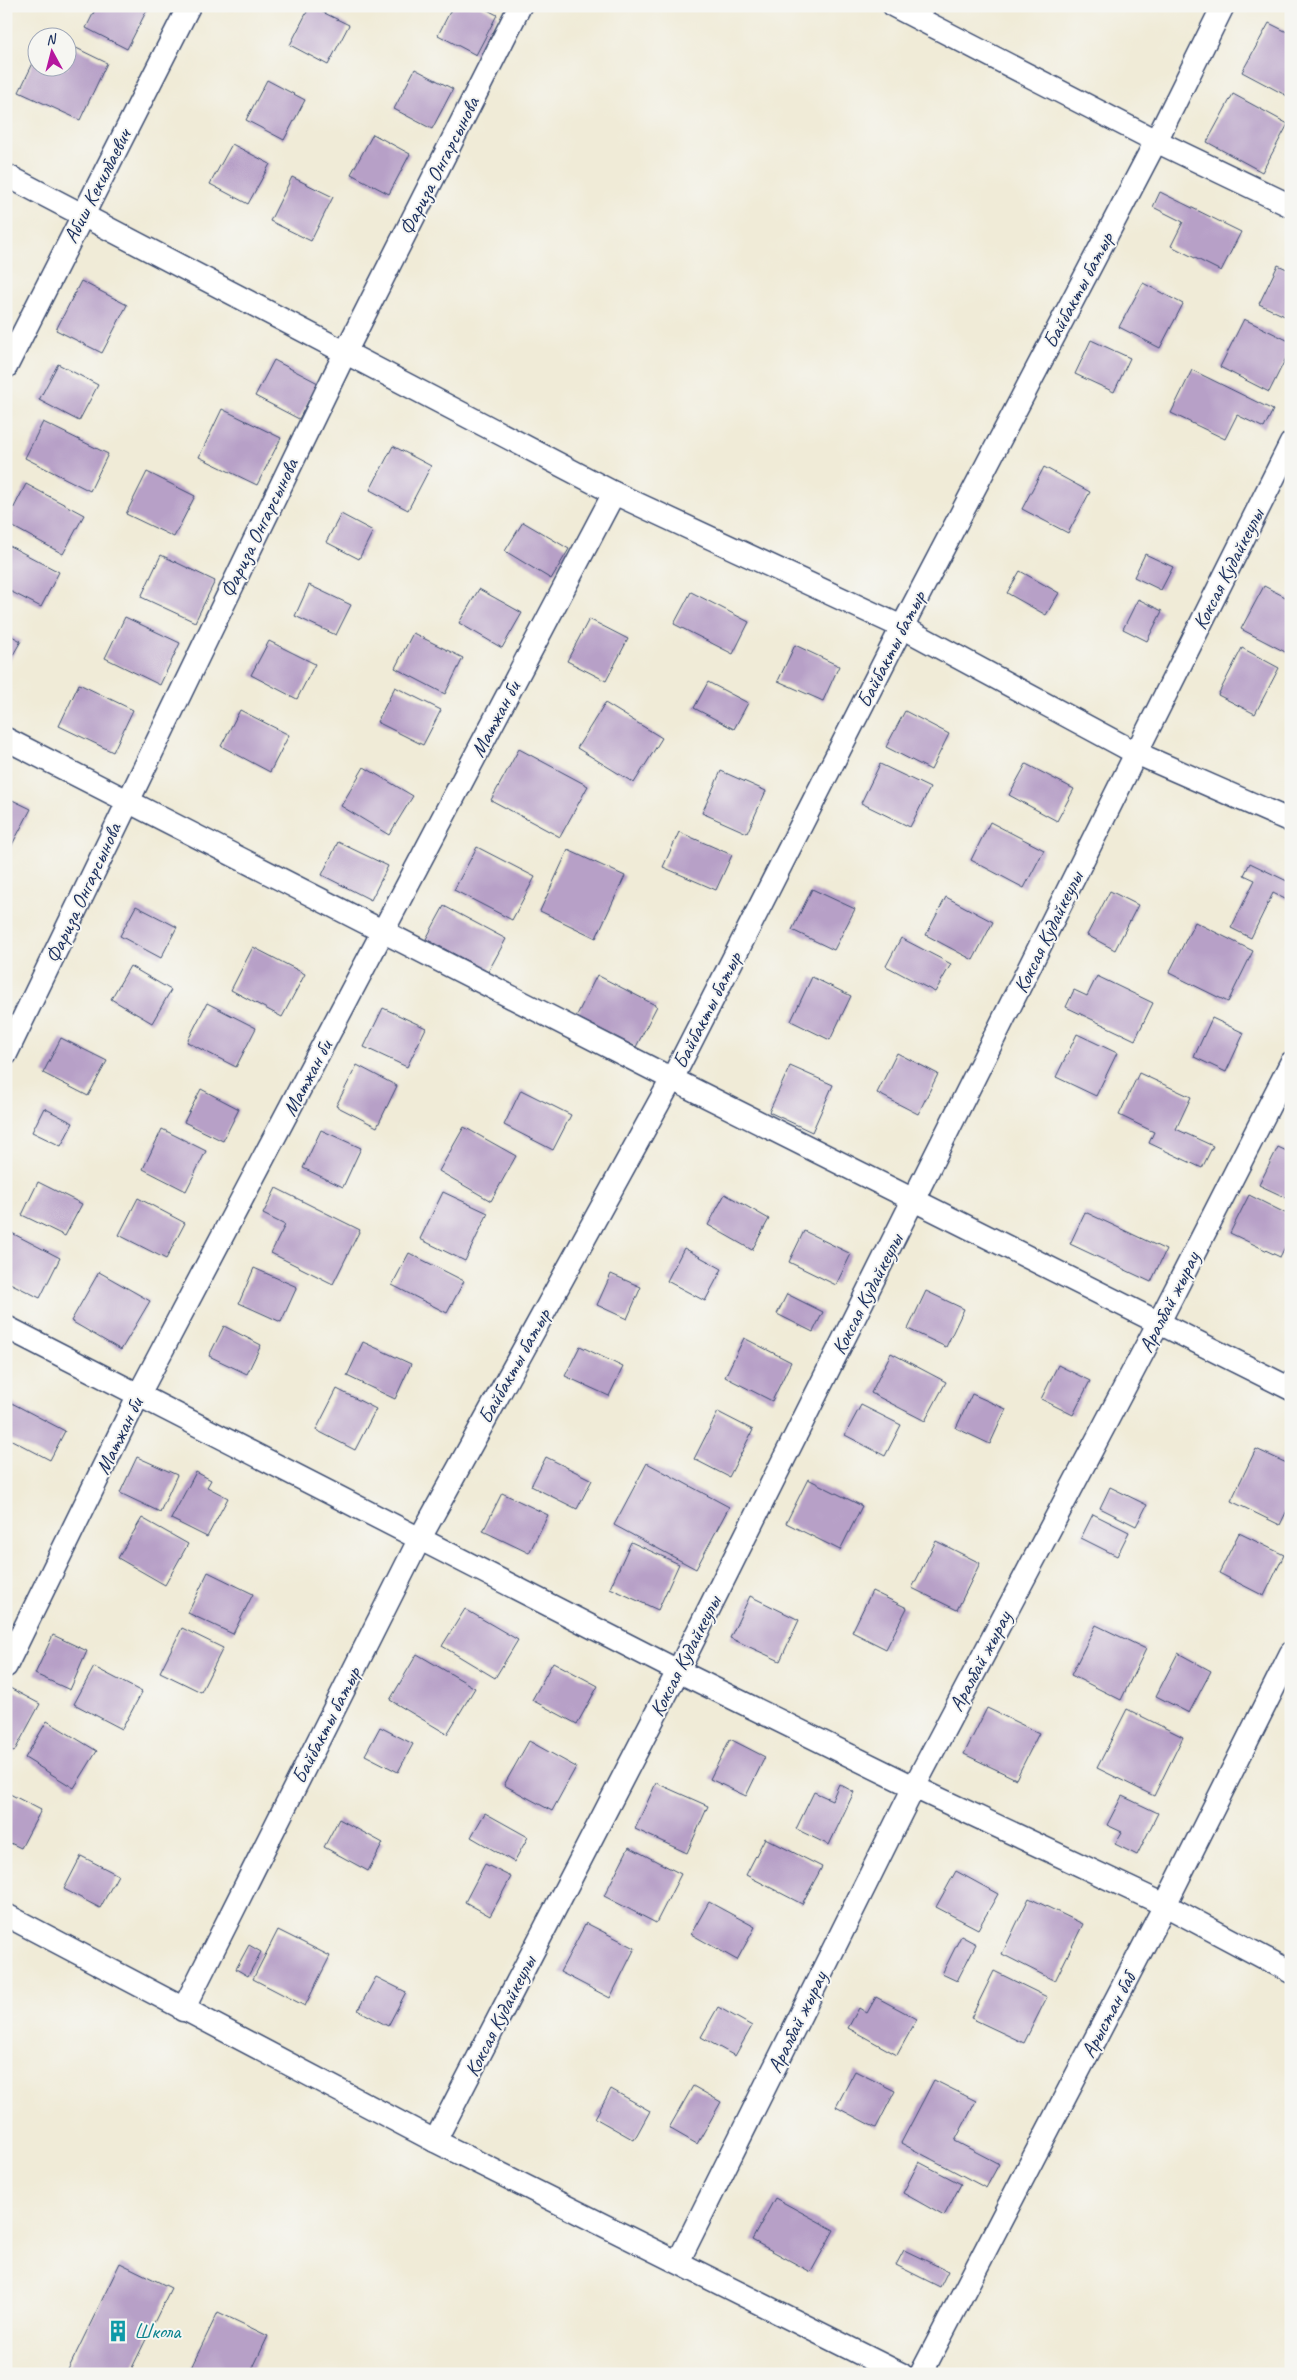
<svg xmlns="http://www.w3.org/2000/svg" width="1297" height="2380" viewBox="0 0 1297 2380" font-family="Caveat,sans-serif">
  <rect width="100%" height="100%" fill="#f6f6f2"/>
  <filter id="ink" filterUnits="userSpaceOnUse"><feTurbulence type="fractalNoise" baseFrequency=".02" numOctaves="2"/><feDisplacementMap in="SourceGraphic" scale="10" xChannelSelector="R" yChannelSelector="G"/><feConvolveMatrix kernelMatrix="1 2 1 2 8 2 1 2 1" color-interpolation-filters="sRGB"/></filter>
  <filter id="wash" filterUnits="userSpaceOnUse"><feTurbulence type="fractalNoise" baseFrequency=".0096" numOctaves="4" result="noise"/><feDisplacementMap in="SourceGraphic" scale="20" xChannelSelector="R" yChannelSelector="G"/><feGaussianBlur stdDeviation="1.12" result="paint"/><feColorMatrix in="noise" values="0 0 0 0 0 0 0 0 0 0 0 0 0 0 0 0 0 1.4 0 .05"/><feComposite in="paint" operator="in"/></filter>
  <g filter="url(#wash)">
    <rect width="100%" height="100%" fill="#f0ebd7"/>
    <g id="blocks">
      <g fill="#b7a0c7">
        <path d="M 97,6 L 149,6 L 127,49 L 86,28 Z"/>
        <path d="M 310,6 L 349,25 L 328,65 L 290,45 Z"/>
        <path d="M 453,6 L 480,6 L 497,15 L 476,55 L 438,35 Z"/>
        <path d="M 1269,23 L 1291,34 L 1291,98 L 1242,72 Z"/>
        <path d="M 68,44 L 107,63 L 80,120 L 19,92 L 38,53 L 38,68 L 68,68 Z"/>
        <path d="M 415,69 L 453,89 L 432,129 L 394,109 Z"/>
        <path d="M 267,80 L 305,100 L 284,140 L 246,120 Z"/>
        <path d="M 1233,94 L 1288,124 L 1262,172 L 1207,142 Z"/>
        <path d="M 373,134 L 410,154 L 389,194 L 351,174 Z"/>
        <path d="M 232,144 L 270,164 L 248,204 L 210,184 Z"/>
        <path d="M 292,177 L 333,197 L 311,241 L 270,221 Z"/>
        <path d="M 1160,192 L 1241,232 L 1221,271 L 1171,246 L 1183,222 L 1153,207 Z"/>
        <path d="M 1278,265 L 1291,271 L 1291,319 L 1259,304 Z"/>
        <path d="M 81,281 L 127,305 L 102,353 L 56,330 Z"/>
        <path d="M 1143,283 L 1183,304 L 1160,348 L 1119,327 Z"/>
        <path d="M 1244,319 L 1291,342 L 1291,348 L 1269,392 L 1220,367 Z"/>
        <path d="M 1091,340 L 1130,358 L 1114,392 L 1075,374 Z"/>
        <path d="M 274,360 L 318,383 L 299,419 L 255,396 Z"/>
        <path d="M 58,364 L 98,385 L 79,421 L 39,400 Z"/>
        <path d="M 1192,370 L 1273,410 L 1264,428 L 1237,415 L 1225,439 L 1171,413 Z"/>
        <path d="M 222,409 L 281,438 L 257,485 L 199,457 Z"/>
        <path d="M 43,422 L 108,454 L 90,491 L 25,458 Z"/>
        <path d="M 393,446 L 431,466 L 408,510 L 370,490 Z"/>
        <path d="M 1044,467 L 1090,492 L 1068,533 L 1022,509 Z"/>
        <path d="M 147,472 L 195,496 L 174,537 L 126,514 Z"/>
        <path d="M 26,484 L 84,515 L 63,554 L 6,523 Z"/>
        <path d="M 341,514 L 373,531 L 359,559 L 326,542 Z"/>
        <path d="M 523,522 L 569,549 L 551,579 L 505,551 Z"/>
        <path d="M 6,544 L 59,572 L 41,607 L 6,589 Z"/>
        <path d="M 1145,554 L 1173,567 L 1161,590 L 1134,577 Z"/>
        <path d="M 161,555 L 215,581 L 195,622 L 141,597 Z"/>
        <path d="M 1020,571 L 1059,593 L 1046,615 L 1007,593 Z"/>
        <path d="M 309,585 L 351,605 L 336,635 L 295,616 Z"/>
        <path d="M 1264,586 L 1291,600 L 1291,655 L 1241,629 Z"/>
        <path d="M 479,589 L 522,613 L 502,648 L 459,623 Z"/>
        <path d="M 691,592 L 749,622 L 733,654 L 674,624 Z"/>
        <path d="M 1138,599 L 1162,611 L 1147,641 L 1123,629 Z"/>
        <path d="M 125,617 L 180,643 L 160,685 L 105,658 Z"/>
        <path d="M 589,619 L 628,639 L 606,681 L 567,661 Z"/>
        <path d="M 6,633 L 21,641 L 6,667 Z"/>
        <path d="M 413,633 L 463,658 L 445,694 L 395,668 Z"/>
        <path d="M 269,641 L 315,664 L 297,699 L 251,675 Z"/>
        <path d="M 795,645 L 839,666 L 823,701 L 778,681 Z"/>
        <path d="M 1242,648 L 1279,668 L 1255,714 L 1218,695 Z"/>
        <path d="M 708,682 L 748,703 L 734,729 L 694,708 Z"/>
        <path d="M 79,684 L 133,710 L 113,752 L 59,726 Z"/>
        <path d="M 395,687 L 441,710 L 423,745 L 377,722 Z"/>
        <path d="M 605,703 L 662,738 L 634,783 L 577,748 Z"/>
        <path d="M 240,710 L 289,735 L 270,772 L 221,746 Z"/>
        <path d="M 905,711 L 949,734 L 931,770 L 886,747 Z"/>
        <path d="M 519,749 L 588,786 L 560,837 L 491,800 Z"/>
        <path d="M 880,764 L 930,788 L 910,827 L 861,803 Z"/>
        <path d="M 1026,764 L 1074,789 L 1057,821 L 1009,795 Z"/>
        <path d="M 364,767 L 413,796 L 389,835 L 341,806 Z"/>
        <path d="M 721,771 L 766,791 L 747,833 L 702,813 Z"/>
        <path d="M 6,797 L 31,809 L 6,856 Z"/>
        <path d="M 990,822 L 1044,850 L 1024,888 L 971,860 Z"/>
        <path d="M 679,832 L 732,855 L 716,890 L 663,867 Z"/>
        <path d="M 338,842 L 388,866 L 371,900 L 322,875 Z"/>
        <path d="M 477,847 L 535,877 L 512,920 L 454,890 Z"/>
        <path d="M 568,850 L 625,876 L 596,938 L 540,911 Z"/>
        <path d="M 1250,863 L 1291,883 L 1291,902 L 1273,893 L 1251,938 L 1231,928 L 1255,880 L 1244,875 Z"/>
        <path d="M 812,889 L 855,909 L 834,950 L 792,930 Z"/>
        <path d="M 1110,891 L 1138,905 L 1115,950 L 1087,935 Z"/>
        <path d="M 946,897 L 993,922 L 973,960 L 926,935 Z"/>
        <path d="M 136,906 L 177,927 L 161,958 L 120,936 Z"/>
        <path d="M 444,906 L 506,939 L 488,972 L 426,939 Z"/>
        <path d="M 1195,922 L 1253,951 L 1228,1002 L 1169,973 Z"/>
        <path d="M 901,938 L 951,964 L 935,992 L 886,966 Z"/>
        <path d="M 253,947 L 305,974 L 282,1017 L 231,990 Z"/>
        <path d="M 130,966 L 171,990 L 152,1023 L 111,999 Z"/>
        <path d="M 597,975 L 657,1006 L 636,1047 L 576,1017 Z"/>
        <path d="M 1097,976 L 1153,1003 L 1135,1040 L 1066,1007 L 1074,990 L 1087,996 Z"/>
        <path d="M 812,977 L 851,996 L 830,1040 L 791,1021 Z"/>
        <path d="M 207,1003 L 256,1028 L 236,1067 L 187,1042 Z"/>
        <path d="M 383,1008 L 426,1028 L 407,1067 L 364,1047 Z"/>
        <path d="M 1212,1018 L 1244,1033 L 1226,1072 L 1194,1057 Z"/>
        <path d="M 1077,1034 L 1117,1053 L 1096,1096 L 1056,1077 Z"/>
        <path d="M 61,1038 L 107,1061 L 88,1096 L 43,1073 Z"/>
        <path d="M 897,1053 L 938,1074 L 918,1114 L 877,1093 Z"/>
        <path d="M 357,1065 L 397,1086 L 377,1127 L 336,1106 Z"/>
        <path d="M 790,1066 L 833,1085 L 812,1132 L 769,1112 Z"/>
        <path d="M 1139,1073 L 1191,1097 L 1176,1129 L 1213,1146 L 1202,1168 L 1149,1143 L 1154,1132 L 1119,1115 Z"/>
        <path d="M 201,1089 L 239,1109 L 223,1141 L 184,1122 Z"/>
        <path d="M 521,1090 L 571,1115 L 553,1150 L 504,1125 Z"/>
        <path d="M 44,1108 L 73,1123 L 61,1146 L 32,1132 Z"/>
        <path d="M 464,1127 L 516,1156 L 491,1201 L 439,1171 Z"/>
        <path d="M 162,1129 L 206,1151 L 186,1191 L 143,1169 Z"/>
        <path d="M 321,1130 L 361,1148 L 343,1187 L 303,1168 Z"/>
        <path d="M 1278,1147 L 1291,1153 L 1291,1200 L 1259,1185 Z"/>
        <path d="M 38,1182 L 82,1204 L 65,1236 L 22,1215 Z"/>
        <path d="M 276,1188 L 360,1230 L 333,1284 L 271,1253 L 285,1225 L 263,1214 Z"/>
        <path d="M 443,1192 L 488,1213 L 465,1261 L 420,1239 Z"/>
        <path d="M 725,1194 L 769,1219 L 752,1250 L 708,1225 Z"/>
        <path d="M 1249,1195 L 1291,1216 L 1291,1235 L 1280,1257 L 1230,1233 Z"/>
        <path d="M 138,1198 L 185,1223 L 166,1259 L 119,1235 Z"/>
        <path d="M 1085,1212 L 1166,1250 L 1151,1282 L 1070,1244 Z"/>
        <path d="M 6,1230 L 60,1258 L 40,1298 L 6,1281 Z"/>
        <path d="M 804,1231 L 851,1254 L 836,1285 L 789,1262 Z"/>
        <path d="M 684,1248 L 722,1269 L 705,1301 L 667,1281 Z"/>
        <path d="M 409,1253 L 464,1281 L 447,1313 L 392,1285 Z"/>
        <path d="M 254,1268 L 297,1287 L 281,1322 L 239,1303 Z"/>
        <path d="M 99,1272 L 150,1301 L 121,1350 L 71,1321 Z"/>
        <path d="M 611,1274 L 641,1287 L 627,1319 L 597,1305 Z"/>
        <path d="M 926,1291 L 964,1309 L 946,1347 L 908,1329 Z"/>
        <path d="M 787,1294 L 823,1312 L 813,1332 L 777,1314 Z"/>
        <path d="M 224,1326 L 261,1345 L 247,1374 L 209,1356 Z"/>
        <path d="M 744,1338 L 791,1362 L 772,1401 L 725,1377 Z"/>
        <path d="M 363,1342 L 411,1364 L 395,1399 L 347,1376 Z"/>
        <path d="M 580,1346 L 623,1367 L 609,1396 L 565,1376 Z"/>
        <path d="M 891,1353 L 946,1382 L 925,1421 L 871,1393 Z"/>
        <path d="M 1058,1365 L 1090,1381 L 1073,1415 L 1041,1399 Z"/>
        <path d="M 337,1389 L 376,1409 L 355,1450 L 316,1430 Z"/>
        <path d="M 972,1394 L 1006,1409 L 990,1444 L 956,1428 Z"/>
        <path d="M 6,1400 L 65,1431 L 50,1460 L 6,1437 Z"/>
        <path d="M 861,1405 L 901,1425 L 885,1456 L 845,1435 Z"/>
        <path d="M 718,1412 L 753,1430 L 729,1477 L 694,1459 Z"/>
        <path d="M 1256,1449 L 1291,1465 L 1291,1502 L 1280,1525 L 1231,1501 Z"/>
        <path d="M 137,1457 L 177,1475 L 160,1512 L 120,1493 Z"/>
        <path d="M 546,1457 L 592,1480 L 577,1509 L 531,1486 Z"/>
        <path d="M 647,1463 L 729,1507 L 696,1569 L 614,1525 Z"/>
        <path d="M 196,1472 L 211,1480 L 207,1487 L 228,1498 L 207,1537 L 171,1519 Z"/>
        <path d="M 808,1479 L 862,1506 L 840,1550 L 786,1523 Z"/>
        <path d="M 1110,1487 L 1147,1505 L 1136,1526 L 1100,1508 Z"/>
        <path d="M 502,1493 L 548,1515 L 529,1553 L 483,1531 Z"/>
        <path d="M 1093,1514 L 1129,1532 L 1117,1556 L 1081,1538 Z"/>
        <path d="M 142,1518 L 188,1544 L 165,1585 L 118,1558 Z"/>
        <path d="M 1239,1533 L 1284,1555 L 1264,1596 L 1219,1573 Z"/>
        <path d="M 936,1541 L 980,1563 L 957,1610 L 912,1588 Z"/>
        <path d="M 631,1542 L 679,1564 L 658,1610 L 610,1588 Z"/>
        <path d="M 208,1572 L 253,1594 L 233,1634 L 188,1613 Z"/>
        <path d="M 872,1591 L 907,1608 L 886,1649 L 852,1632 Z"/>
        <path d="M 750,1596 L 799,1620 L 780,1661 L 730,1638 Z"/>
        <path d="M 465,1609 L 518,1640 L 495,1678 L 442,1646 Z"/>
        <path d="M 1096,1625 L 1146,1649 L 1121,1700 L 1071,1675 Z"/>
        <path d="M 182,1628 L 223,1648 L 201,1692 L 160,1672 Z"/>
        <path d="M 53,1635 L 87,1651 L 70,1690 L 35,1674 Z"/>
        <path d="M 1178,1653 L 1211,1671 L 1189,1713 L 1156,1696 Z"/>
        <path d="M 417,1654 L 475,1688 L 447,1734 L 390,1700 Z"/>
        <path d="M 553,1662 L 598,1686 L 577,1724 L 532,1700 Z"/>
        <path d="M 94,1667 L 142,1692 L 122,1729 L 74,1704 Z"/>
        <path d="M 8,1687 L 40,1704 L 14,1752 L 6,1748 Z"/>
        <path d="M 987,1708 L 1039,1733 L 1016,1779 L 964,1754 Z"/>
        <path d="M 1127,1709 L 1183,1737 L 1154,1796 L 1097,1768 Z"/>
        <path d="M 47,1721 L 97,1751 L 74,1788 L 25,1758 Z"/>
        <path d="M 380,1727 L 413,1744 L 398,1772 L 365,1755 Z"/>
        <path d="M 730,1739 L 765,1757 L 746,1796 L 710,1779 Z"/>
        <path d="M 529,1741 L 576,1767 L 552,1811 L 504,1785 Z"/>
        <path d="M 656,1783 L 708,1806 L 687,1853 L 635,1829 Z"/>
        <path d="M 839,1784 L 854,1792 L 829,1845 L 796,1829 L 814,1792 L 832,1800 Z"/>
        <path d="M 6,1792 L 41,1810 L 21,1848 L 6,1841 Z"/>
        <path d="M 1122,1796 L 1158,1813 L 1137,1855 L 1115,1844 L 1122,1832 L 1107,1825 Z"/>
        <path d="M 485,1813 L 528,1837 L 514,1862 L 471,1837 Z"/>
        <path d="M 339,1819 L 383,1843 L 368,1871 L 324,1847 Z"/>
        <path d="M 765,1838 L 822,1867 L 802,1904 L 746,1875 Z"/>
        <path d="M 629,1847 L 681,1874 L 656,1923 L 604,1896 Z"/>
        <path d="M 81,1856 L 118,1875 L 100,1908 L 64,1889 Z"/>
        <path d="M 485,1864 L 511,1877 L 490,1916 L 465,1902 Z"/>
        <path d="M 956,1871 L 998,1894 L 978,1929 L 936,1907 Z"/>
        <path d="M 1029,1898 L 1083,1924 L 1055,1981 L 1002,1954 Z"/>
        <path d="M 709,1902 L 755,1927 L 737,1960 L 691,1934 Z"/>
        <path d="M 586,1923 L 635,1948 L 610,1998 L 560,1972 Z"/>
        <path d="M 278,1930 L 330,1956 L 305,2006 L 253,1979 Z"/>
        <path d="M 961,1936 L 976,1944 L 957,1981 L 942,1974 Z"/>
        <path d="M 249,1945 L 261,1952 L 248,1976 L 236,1969 Z"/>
        <path d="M 994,1971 L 1047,1997 L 1024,2043 L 971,2018 Z"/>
        <path d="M 376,1977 L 406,1992 L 388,2026 L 358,2010 Z"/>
        <path d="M 876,1997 L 917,2019 L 897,2055 L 848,2028 L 859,2008 L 867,2013 Z"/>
        <path d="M 718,2007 L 752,2026 L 735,2056 L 701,2037 Z"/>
        <path d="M 855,2071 L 895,2091 L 876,2128 L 836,2107 Z"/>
        <path d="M 934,2080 L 976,2101 L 955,2141 L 999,2164 L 986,2188 L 901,2143 Z"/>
        <path d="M 693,2086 L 721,2102 L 697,2144 L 669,2128 Z"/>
        <path d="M 611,2089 L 650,2111 L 634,2140 L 595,2118 Z"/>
        <path d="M 919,2162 L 961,2184 L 944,2216 L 903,2193 Z"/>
        <path d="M 775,2198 L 834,2230 L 811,2272 L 752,2240 Z"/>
        <path d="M 904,2250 L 948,2271 L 940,2287 L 896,2265 Z"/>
        <path d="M 120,2263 L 171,2288 L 129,2374 L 66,2374 Z"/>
        <path d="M 218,2312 L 268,2336 L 250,2374 L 188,2374 Z"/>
      </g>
    </g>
  </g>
  <g filter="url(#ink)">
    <use href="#blocks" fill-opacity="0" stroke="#3b4b70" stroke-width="1"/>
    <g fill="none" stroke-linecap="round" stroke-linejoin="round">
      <g stroke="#3b4b70" stroke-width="25">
        <g id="minor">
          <path d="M 894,6 L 1156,141 L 1291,206"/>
          <path d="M 6,175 L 614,493 L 902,627 L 1136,753 L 1291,821"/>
          <path d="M 6,367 L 189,6"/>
          <path d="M 6,739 L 672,1079 L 1291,1389"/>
          <path d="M 6,1054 L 345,353 L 520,6"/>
          <path d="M 6,1327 L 678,1671 L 914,1787 L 1165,1905 L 1291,1972"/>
          <path d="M 6,1666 L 139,1394 L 614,493"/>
          <path d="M 6,1915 L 435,2141 L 901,2374"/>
          <path d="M 183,2010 L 419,1540 L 672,1079 L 902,627 L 1156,141 L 1223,6"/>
          <path d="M 435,2141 L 678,1671 L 1291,443"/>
          <path d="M 678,2262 L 914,1787 L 1159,1322 L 1291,1063"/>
          <path d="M 921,2374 L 1165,1905 L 1291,1653"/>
        </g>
      </g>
      <use href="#minor" stroke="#fff" stroke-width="22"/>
    </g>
  </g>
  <defs>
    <g id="building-bare" transform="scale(1.725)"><path d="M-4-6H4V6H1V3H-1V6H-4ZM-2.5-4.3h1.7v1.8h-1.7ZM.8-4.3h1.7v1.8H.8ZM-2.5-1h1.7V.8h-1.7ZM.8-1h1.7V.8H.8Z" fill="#0f9aa8" stroke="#f6f6f2" stroke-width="2.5" paint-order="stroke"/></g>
  </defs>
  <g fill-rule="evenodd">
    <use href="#building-bare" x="118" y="2331"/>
  </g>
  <g text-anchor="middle" stroke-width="4" stroke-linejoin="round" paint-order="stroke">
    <g font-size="21" fill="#1b2f5e" stroke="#f6f6f2">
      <text transform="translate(439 166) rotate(-63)" y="7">Фариза Онгарсынова</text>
      <text transform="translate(97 186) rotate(-63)" y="7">Абиш Кекилбаевич</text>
      <text transform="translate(1078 290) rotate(-62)" y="7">Байбакты батыр</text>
      <text transform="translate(259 528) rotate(-64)" y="7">Фариза Онгарсынова</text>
      <text transform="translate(1228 569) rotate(-63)" y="7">Коксая Кудайкеулы</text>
      <text transform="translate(891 649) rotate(-63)" y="7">Байбакты батыр</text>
      <text transform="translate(495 719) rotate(-62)" y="7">Матжан би</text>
      <text transform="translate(83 893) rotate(-65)" y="7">Фариза Онгарсынова</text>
      <text transform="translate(1048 932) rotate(-64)" y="7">Коксая Кудайкеулы</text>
      <text transform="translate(707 1010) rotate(-63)" y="7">Байбакты батыр</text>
      <text transform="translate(307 1078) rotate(-62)" y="7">Матжан би</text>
      <text transform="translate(867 1294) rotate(-63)" y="7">Коксая Кудайкеулы</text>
      <text transform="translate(1169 1302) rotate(-63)" y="7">Аралбай жырау</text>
      <text transform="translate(514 1366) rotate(-61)" y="7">Байбакты батыр</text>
      <text transform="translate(119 1436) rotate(-64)" y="7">Матжан би</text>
      <text transform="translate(685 1656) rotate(-63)" y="7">Коксая Кудайкеулы</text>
      <text transform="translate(980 1661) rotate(-62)" y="7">Аралбай жырау</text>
      <text transform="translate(326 1725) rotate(-63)" y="7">Байбакты батыр</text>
      <text transform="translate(1108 2015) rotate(-62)" y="7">Арыстан баб</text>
      <text transform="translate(500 2016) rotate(-63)" y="7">Коксая Кудайкеулы</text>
      <text transform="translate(797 2022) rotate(-64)" y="7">Аралбай жырау</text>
    </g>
    <g font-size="21" fill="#0d838f" stroke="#f6f6f2" text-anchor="start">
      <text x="134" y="2338">Школа</text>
    </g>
  </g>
  <rect width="1297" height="2380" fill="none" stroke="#f6f6f2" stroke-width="25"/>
  <g transform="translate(52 52) rotate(353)"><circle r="24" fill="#f6f6f2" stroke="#9ea6b7"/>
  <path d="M0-4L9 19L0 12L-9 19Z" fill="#b5179e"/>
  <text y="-8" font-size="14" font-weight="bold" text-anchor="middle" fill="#1b2f5e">N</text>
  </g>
</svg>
